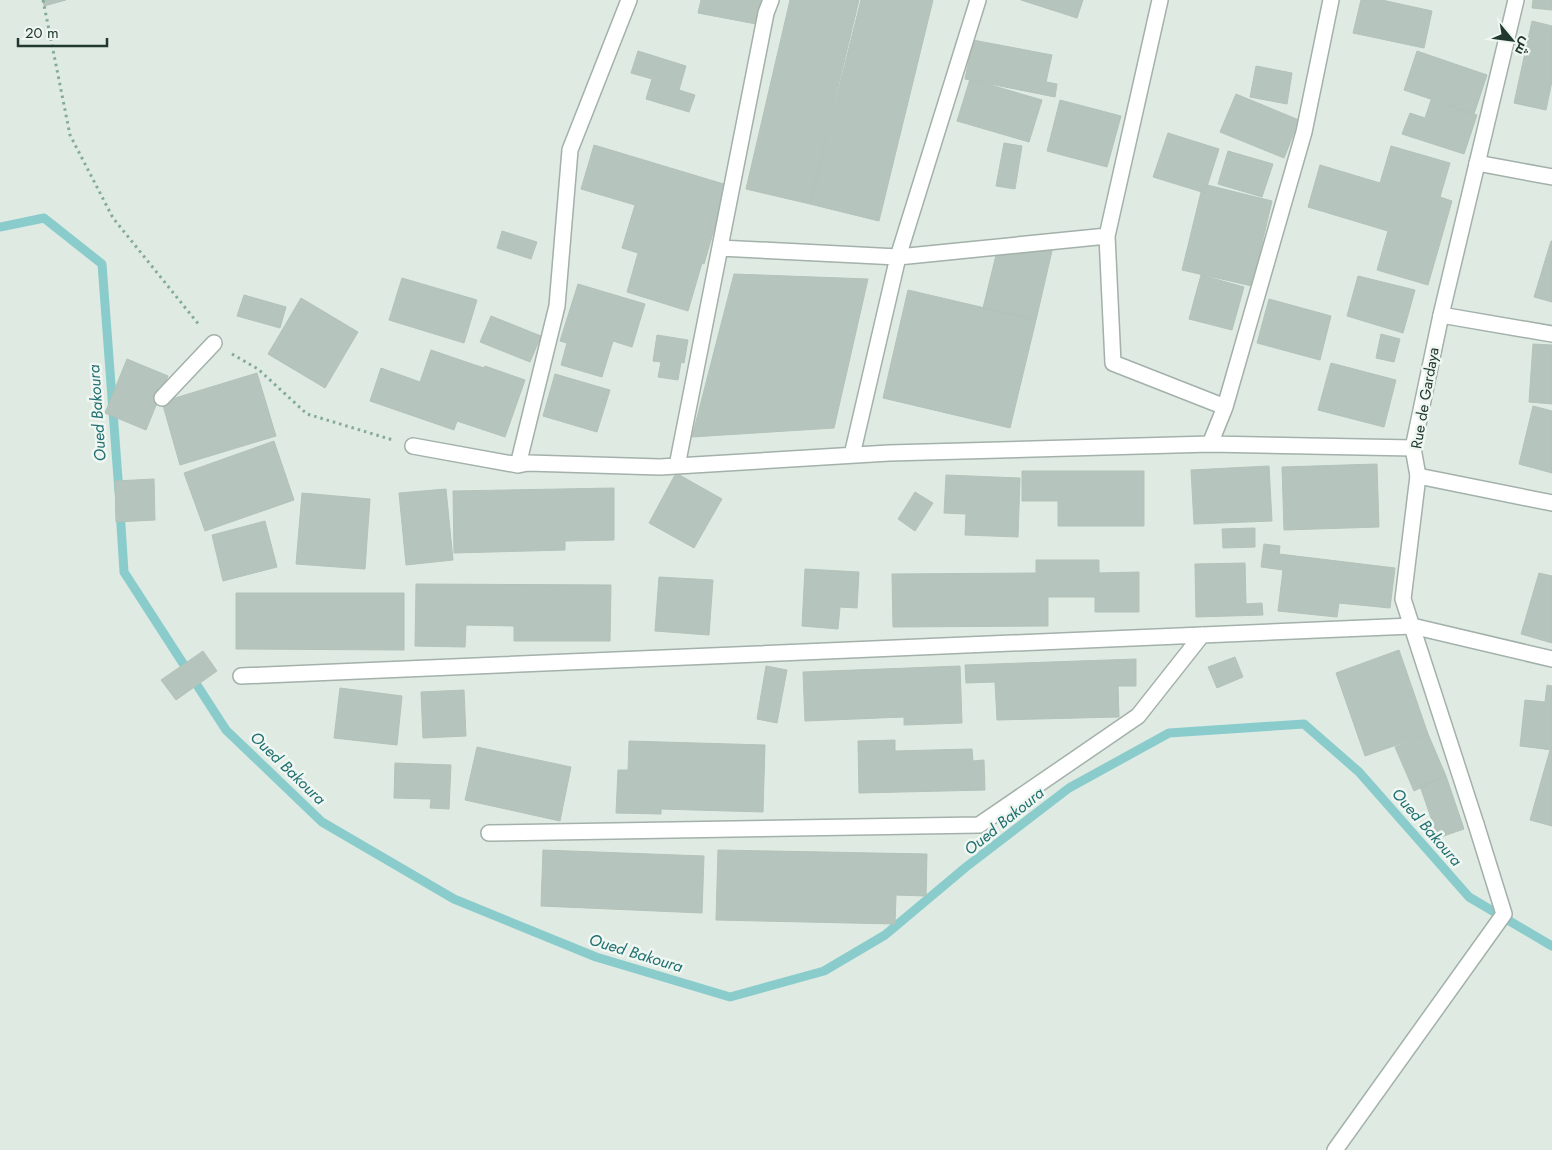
<svg xmlns="http://www.w3.org/2000/svg" width="1552" height="1150" font-family="Jost,Cairo,sans-serif">
  <style>
    .lines { fill: none; stroke-linecap: round; stroke-linejoin: round }
    .stream { stroke: #8acccc; stroke-width: 9 }
    .building { fill: #b5c4bc; stroke: #b2c3b9 }
    .minor-casing { stroke: #a2b1a9; stroke-width: 18 }
    .tertiary-casing { stroke: #a2b1a9; stroke-width: 18 }
    .path { stroke: #82ab98; stroke-width: 3; stroke-dasharray: 2.5 4; stroke-linecap: butt }
    .minor { stroke: #fff; stroke-width: 15 }
    .tertiary { stroke: #fff; stroke-width: 15 }
    .labels { text-anchor: middle; dominant-baseline: central; stroke-width: 5; stroke-linejoin: round; paint-order: stroke }
    .street-label { font-size: 15px; fill: #21392f; stroke: #f0f7f2 }
    .water-label { font-size: 16px; font-style: italic; fill: #207070; stroke: #f0f7f2 }
  </style>
  <rect width="100%" height="100%" fill="#dfeae3"/>
  <g class="lines">
    <path class="stream" d="M0,227l44,-9 58,46 17,228
      M120,510l4,62 102,158 96,92 132,77 142,58 134,40 94,-26 61,-36 81,-68 103,-79 100,-55 135,-9 55,48 110,125 83,49"/>
  </g>
  <path class="building" d="M43,0h23l-22,6z
    M701,0h60l-5,24 -58,-11z
    M790,0h69l-49,204 -64,-15z
    M861,0h72l-54,221 -69,-17z
    M1021,0h62l-6,18z
    M1361,0h21l50,11 -8,37 -71,-15z
    M1533,0h19v10l-20,-2z
    M1532,21l20,5v55l-6,29 -32,-7z
    M973,40l79,15 -6,27 11,2 -2,13 -90,-18z
    M638,51l48,15 -7,24 16,5 -6,17 -43,-13 6,-20 -21,-6z
    M1417,51l70,24 -13,39 -70,-24z
    M1256,66l36,7 -5,31 -37,-7z
    M970,79l72,21 -13,42 -72,-21z
    M1236,94l63,26 -15,38 -64,-26z
    M1060,100l61,16 -14,51 -60,-16z
    M1431,100l46,15 -13,39 -62,-20 8,-21 15,5z
    M1168,133l51,16 -14,44 -52,-16z
    M1004,143l18,3 -7,43 -19,-3z
    M594,145l133,40 -23,79 -2,-1 -14,48 -61,-19 11,-39 -16,-5 13,-43 -54,-16z
    M1391,146l59,17 -10,34 12,4 -24,84 -51,-15 11,-39 -80,-24 12,-42 60,18z
    M1228,151l45,13 -11,33 -44,-13z
    M1203,184l69,17 -20,85 -70,-16z
    M502,231l35,11 -6,17 -34,-11z
    M1000,239l52,12 -16,69 -53,-12z
    M1551,241h1v61l-18,-5z
    M734,274l134,5 -34,149 -142,9z
    M1201,275l43,12 -12,43 -43,-11z
    M1358,276l57,14 -12,43 -56,-17z
    M402,278l75,22 -13,43 -75,-23z
    M578,284l67,20 -13,43 -19,-6 -11,36 -41,-12 6,-22 -7,-2z
    M908,290l128,30 -26,108 -127,-30z
    M244,295l42,12 -6,21 -43,-12z
    M301,298l57,34 -33,56 -57,-34z
    M1269,299l62,17 -11,44 -63,-17z
    M491,316l50,20 -11,26 -50,-20z
    M1381,334l19,5 -6,23 -18,-4z
    M657,335l31,5 -4,23 -3,-1 -3,18 -20,-3 3,-15 -8,-1z
    M1533,344l19,1v59l-23,-2z
    M431,350l53,18 1,-2 40,14 -20,57 -48,-16 -3,9 -84,-29 11,-33 39,14z
    M127,359l41,17 -22,54 -41,-17z
    M1331,363l65,17 -12,47 -66,-17z
    M257,373l19,63 -96,29 -18,-63z
    M555,374l55,16 -13,42 -54,-16z
    M1533,406l19,5v62l-33,-9z
    M274,441l20,59 -89,31 -21,-58z
    M1377,464l2,63 -95,3 -2,-63z
    M1269,466l3,55 -78,3 -3,-54z
    M1022,471h122v55h-86v-25h-36z
    M676,473l46,26 -28,49 -45,-25z
    M946,475l74,3 -2,59 -53,-2 1,-21 -22,-1z
    M154,479l1,41 -39,2 -1,-41z
    M614,488v52l-49,1v9l-111,3 -1,-62z
    M446,489l7,71 -47,5 -7,-72z
    M915,492l18,11 -18,28 -17,-12z
    M302,493l68,6 -5,70 -69,-5z
    M265,521l12,46 -54,14 -11,-46z
    M1255,528v19l-32,1 -1,-19z
    M1264,544l16,2 -1,8 116,14 -5,40 -51,-5 -2,14 -59,-6 5,-41 -22,-3z
    M1036,560h63v13l40,-1v40h-44v-15h-47v29l-155,1 -1,-53 144,-1z
    M1245,563l1,41 16,-1 1,12 -67,2 -1,-53z
    M805,569l54,3 -2,36 -17,-1 -2,22 -36,-3z
    M1539,573l13,3v67l-31,-9z
    M659,577l54,3 -4,55 -54,-4z
    M416,584l195,1 -1,56h-96v-15l-48,-1 -1,22 -50,-1z
    M236,593h168v57l-168,-1z
    M1399,650l29,84 -63,22 -29,-83z
    M203,651l14,20 -41,29 -15,-20z
    M1235,657l8,20 -26,11 -9,-21z
    M1136,659v27h-18l1,31 -122,3 -2,-38 -29,1 -1,-18z
    M766,666l21,4 -10,53 -20,-4z
    M960,666l2,57 -58,2v-8l-99,4 -2,-49z
    M1547,685l5,1v64l-32,-4 5,-46 20,2z
    M340,688l62,8 -5,49 -63,-7z
    M464,690l2,46 -43,2 -2,-46z
    M1428,734l18,42 -32,15 -19,-44z
    M895,740v11l77,-2 1,12 11,-1 1,30 -126,3 -1,-52z
    M629,741l136,4 -2,67 -102,-3v5l-45,-1 2,-43h10z
    M477,747l94,20 -11,54 -95,-21z
    M1550,750l2,1v75l-22,-6z
    M395,763l56,2 -2,44 -19,-1 1,-9 -37,-1z
    M1446,776l18,53 -26,9 -18,-52z
    M543,850l161,6 -2,57 -161,-7z
    M718,850l209,4 -1,42 -30,-1 -1,29 -179,-4z"/>
  <g class="lines">
    <defs>
      <path id="minor" d="M1477,163l75,14
        M1107,236l53,-236
        M720,248l178,9 209,-21 6,127 112,44
        M1441,315l111,19
        M162,398l52,-55
        M1210,444l15,-37 79,-275 27,-132
        M413,446l105,19 10,-2 132,4 229,-14 321,-9 203,4
        M852,455l46,-198 80,-257
        M518,465l39,-159 13,-156 59,-150
        M677,466l89,-453 5,-13
        M1418,476l134,27
        M241,676l1171,-50 140,33
        M489,833l490,-8 159,-109 64,-81
        M1335,1150l169,-236 -28,-90"/>
      <path id="tertiary" d="M1476,824l-73,-225 15,-123 -5,-28 28,-133 75,-315"/>
    </defs>
    <use href="#minor" class="minor-casing"/>
    <use href="#tertiary" class="tertiary-casing"/>
    <path class="path" d="M43,0l27,135 43,83 87,108
      M232,354l26,15 49,45 86,26"/>
    <use href="#minor" class="minor"/>
    <use href="#tertiary" class="tertiary"/>
  </g>
  <g class="labels">
    <g class="street-label">
      <text transform="translate(1425 398) rotate(-80)">Rue de Gardaya</text>
    </g>
    <g class="water-label">
      <text transform="translate(97 413) rotate(-94)">Oued Bakoura</text>
      <text transform="translate(288 768) rotate(44)">Oued Bakoura</text>
      <text transform="translate(1004 821) rotate(-39)">Oued Bakoura</text>
      <text transform="translate(1427 827) rotate(49)">Oued Bakoura</text>
      <text transform="translate(636 953) rotate(17)">Oued Bakoura</text>
    </g>
  </g>
  <g transform="translate(1512 40) rotate(119)" stroke="#f0f7f2" stroke-width="4" paint-order="stroke">
  <path d="M0-4L9 19L0 12L-9 19Z" fill="#21392f"/>
  <text y="-8" font-size="14" font-weight="bold" text-anchor="middle" fill="#21392f">ش</text>
  </g>
  <path d="M18 38v8h89v-8" fill="none" stroke="#21392f" stroke-width="2.5"/>
  <text x="25" y="38" font-size="15" fill="#21392f" stroke="#f0f7f2" stroke-width="4" paint-order="stroke">20 m</text>
</svg>
